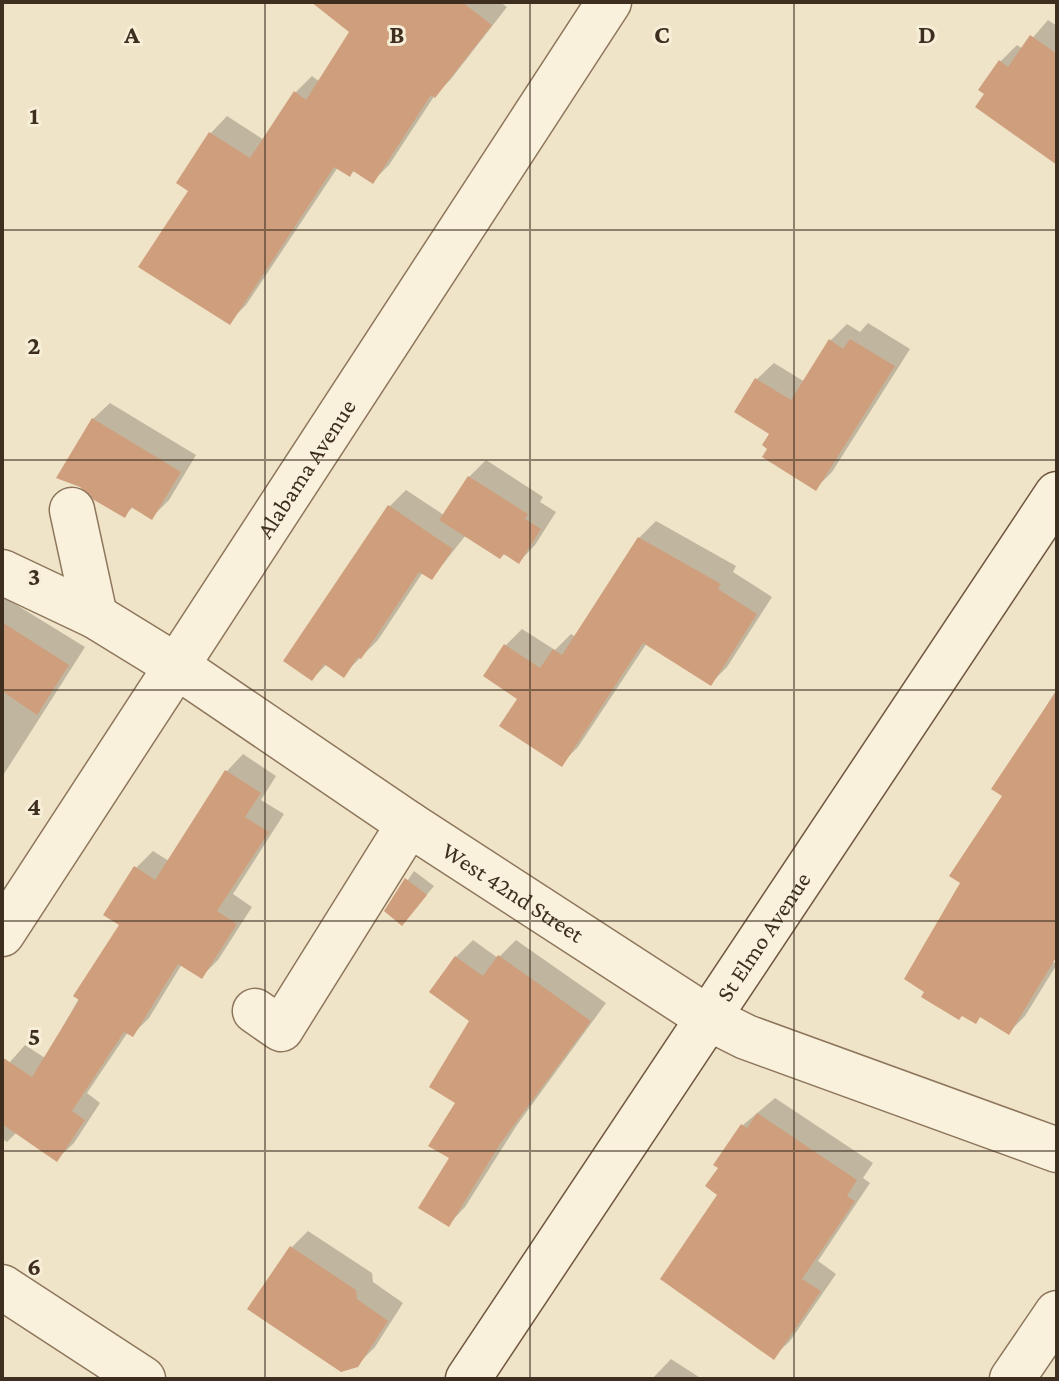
<svg xmlns="http://www.w3.org/2000/svg" width="1059" height="1381" font-family="'Crimson Pro',serif">
  <style>
    .shadow { fill: #0003 }
    .building { fill: #cf9f7d }
    .lines { fill: none; stroke-linecap: round; stroke-linejoin: round }
    .street-casing { stroke: #8d765c; stroke-width: 47 }
    .secondary-casing { stroke: #6f573f; stroke-width: 47 }
    .street { stroke: #faf1dc; stroke-width: 44 }
    .secondary { stroke: #faf1dc; stroke-width: 44 }
    .grid { fill: none; stroke: #3d2e20; stroke-width: 2; stroke-opacity: 0.55 }
    .labels { text-anchor: middle; dominant-baseline: central; stroke-width: 6; stroke-linejoin: round; paint-order: stroke }
    .street-label { font-size: 24px; fill: #3d2e20; stroke: #f7eed8 }
    .grid-label { font-size: 26px; text-anchor: middle; font-weight: bold; fill: #3d2e20; stroke: #f7eed8; stroke-width: 6; stroke-linejoin: round; paint-order: stroke }
  </style>
  <rect width="100%" height="100%" fill="#f0e4c8"/>
  <path class="shadow" d="M335,2h165l7,5 -56,72 -16,16 -46,70 -16,16 -18,-11 -5,5 -12,-8 -92,138 -17,17 -38,-132 -13,-8 33,-49 16,-17 37,24 31,-47 17,-17 8,6 32,-50z
    M1048,20l9,6v136l-57,-100 17,-17 6,4z
    M868,323l42,26 -78,123 -16,16 -45,-55 -14,-54 17,-16 31,19 26,-42 16,-16 13,8z
    M110,403l86,52 -27,45 -17,17 -18,-11 -9,9 -32,-96z
    M486,460l57,37 -3,5 16,10 -21,33 -16,17 -53,-27 -34,43 -9,-6 -45,68 -35,35 -16,-11 -15,15 77,-172 17,-17 38,25 25,-38z
    M656,521l80,45 -3,6 39,25 -45,70 -17,17 -63,-41 -69,104 -17,17 -41,-66 -14,-53 16,-16 33,21 16,-16 5,3 63,-99z
    M2,596l83,51 -83,130z
    M1057,689v251l-11,18 11,6 -32,52 -16,16 -28,-16 -6,6 -69,-44 56,-96 43,-87 -11,-6z
    M243,754l33,22 -15,24 23,14 -51,80 19,13 -34,53 -17,17 -19,-13 -33,54 -17,17 -4,-3 -41,61 13,10 -26,40 -17,16 -40,-27 -10,10 -5,-3v-68l23,-26 20,13 76,-133 15,-57 17,-17 16,10 58,-90z
    M414,871l20,15 -24,29 -23,-4z
    M473,940l25,18 18,-18 90,63 -89,122 -52,82 -16,17 9,-122 14,-81 -16,-64z
    M775,1098l98,65 -10,15 7,5 -52,78 18,13 -46,67 -17,16 -53,-163 1,-27 -5,-2 27,-40z
    M308,1231l64,42 1,9 30,21 -28,44 -18,18 -65,-118z
    M671,1359l31,20h-50z"/>
  <path class="building" d="M311,2h151l30,23 -57,73 -4,-3 -58,89 -20,-13 -3,6 -16,-10 -104,158 -92,-58 50,-76 -12,-8 33,-51 41,26 44,-67 12,9 43,-68z
    M1030,35l27,19v111l-82,-58 9,-13 -6,-4 21,-30 9,7z
    M829,339l14,10 7,-10 45,27 -79,125 -54,-34 5,-8 -5,-4 7,-11 -35,-22 21,-34 36,22z
    M92,418l89,54 -29,48 -21,-13 -6,11 -31,-18 -14,-13 -24,-9z
    M468,476l60,38 -3,5 16,10 -22,35 -15,-10 -4,5 -61,-39z
    M388,505l65,44 -21,31 -13,-8 -58,87 -3,-2 -14,21 -20,-14 -12,17 -29,-20z
    M638,537l83,47 -3,5 39,25 -46,72 -68,-43 -81,124 -63,-41 18,-27 -34,-23 21,-32 36,24 13,-19 9,6z
    M2,622l67,43 -32,50 -35,-24z
    M1057,690v266l-48,79 -29,-18 -4,7 -14,-8 -3,4 -38,-23 3,-5 -20,-13 56,-96 -11,-7 53,-80 -11,-7z
    M225,770l36,23 -16,24 24,15 -52,79 20,13 -35,55 -24,-15 -45,73 -9,-5 -52,79 13,9 -28,42 -55,-38v-67l30,20 47,-77 -6,-4 46,-71 -16,-10 31,-49 21,14z
    M405,878l22,17 -25,31 -18,-15z
    M498,955l93,66 -91,123 -51,83 -31,-19 31,-50 -21,-12 27,-43 -26,-16 40,-66 -40,-29 26,-36 28,20z
    M757,1113l100,67 -10,16 8,5 -53,78 19,12 -47,69 -114,-81 57,-84 -12,-9 13,-18 -5,-3 28,-41 6,4z
    M290,1246l66,44 1,9 31,22 -30,46 -17,5 -94,-63z"/>
  <g class="lines">
    <defs>
      <g id="street">
        <path d="M72,510l23,106"/>
        <path id="s1" d="M2,572l93,44 83,51 231,157 299,194 38,19 311,113"/>
        <path id="s2" d="M2,934l607,-932"/>
        <path d="M255,1011l26,18 128,-205"/>
        <path d="M2,1287l141,92"/>
        <path d="M1012,1379l45,-66"/>
      </g>
      <g id="secondary">
        <path id="s3" d="M468,1379l589,-885"/>
      </g>
    </defs>
    <use href="#street" class="street-casing"/>
    <use href="#secondary" class="secondary-casing"/>
    <use href="#street" class="street"/>
    <use href="#secondary" class="secondary"/>
  </g>
  <path class="grid" d="M265,2v1377M530,2v1377M794,2v1377M2,230h1055M2,460h1055M2,690h1055M2,921h1055M2,1151h1055"/>
  <g class="labels">
    <g class="street-label">
      <text stroke="none"><textPath href="#s2" startOffset="556">Alabama Avenue</textPath></text>
      <text stroke="none"><textPath href="#s1" startOffset="604">West 42nd Street</textPath></text>
      <text stroke="none"><textPath href="#s3" startOffset="532">St Elmo Avenue</textPath></text>
    </g>
  </g>
  <g class="grid-label">
    <text x="132" y="43">A</text>
    <text x="397" y="43">B</text>
    <text x="662" y="43">C</text>
    <text x="927" y="43">D</text>
    <text x="34" y="124">1</text>
    <text x="34" y="354">2</text>
    <text x="34" y="585">3</text>
    <text x="34" y="815">4</text>
    <text x="34" y="1045">5</text>
    <text x="34" y="1275">6</text>
  </g>
  <rect width="1059" height="1381" fill="none" stroke="#3d2e20" stroke-width="8"/>
</svg>
